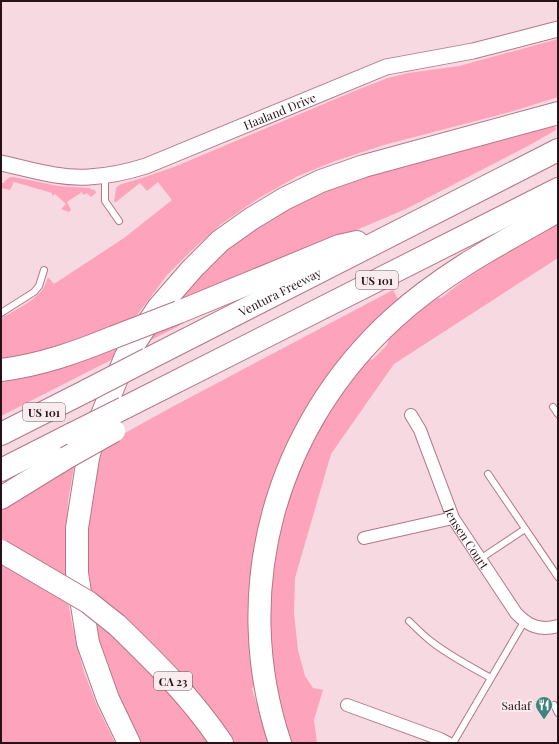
<svg xmlns="http://www.w3.org/2000/svg" width="559" height="744" font-family="'Playfair Display',serif">
  <style>
    .green { fill: #fea3bc }
    .lines { fill: none; stroke-linecap: round; stroke-linejoin: round }
    .service-casing { stroke: #b67587; stroke-width: 8 }
    .minor-casing { stroke: #b67587; stroke-width: 14 }
    .tertiary-casing { stroke: #b67587; stroke-width: 17 }
    .motorway-casing { stroke: #b67587; stroke-width: 24 }
    .service { stroke: #fff; stroke-width: 6 }
    .minor { stroke: #fff; stroke-width: 12 }
    .tertiary { stroke: #fff; stroke-width: 15 }
    .motorway { stroke: #fff; stroke-width: 22 }
    .motorway-bridge-casing { stroke: #b67587; stroke-width: 24; stroke-linecap: butt }
    .motorway-bridge { stroke: #fff; stroke-width: 22 }
    .labels { text-anchor: middle; dominant-baseline: central; stroke-width: 4; stroke-linejoin: round; paint-order: stroke }
    .shield { fill: #faebef; stroke: #685258; stroke-width: 1 }
    .shield-label { font-size: 11px; font-weight: bold; fill: #291118 }
    .street-label { font-size: 12px; fill: #291118; stroke: #faebef }
    .poi-label { font-size: 12px; fill: #291118; stroke: #faebef; text-anchor: end }
  </style>
  <rect width="100%" height="100%" fill="#f7dae1"/>
  <path class="green" d="M558,39v58l-48,15 -126,33 -49,16 -37,15 -39,22 -39,27 -29,26 -24,24 -36,48 -16,7 -114,33v-45c13,-7 36,-18 43,-31 2,-3 2,-6 4,-9h1l5,6 70,-46 48,-38 -14,-18 -11,9 -7,-8 -24,19h-2l2,-14 3,-3 26,-8 29,-10 183,-77 31,-12 20,-5 51,-7z
    M555,124l1,6 -28,16 -122,63 -116,49 -106,57 -5,11 -34,17 26,-39 60,-59 54,-38 71,-30z
    M10,177h4l44,9 31,2 4,2h2l1,3 -5,4 -4,-4 -4,2 -1,-3 -15,10 4,8 -2,2 -8,-3 5,-5 -11,-10 -3,2v-3l-38,-11 -4,8 -9,-2 1,-5h2l1,-2z
    M558,221v37l-164,106 -63,90 -36,124 -1,35 4,37 7,26 8,12 10,2 -9,30 3,23h-27l-12,-48 -7,-49v-63l5,-28 7,-37 23,-68 14,-25 43,-63 10,-3 14,-14 4,-13 42,-35 8,1 26,-20z
    M393,290l7,13 -16,10 -21,21 -22,26 -56,93 -30,229 -3,7 17,54h-132l-5,-8 -42,-118 -5,-86 13,-83 72,-40z
    M123,340l-10,19 -112,57v-42z
    M75,461l-7,40 -2,67 2,33 4,23 11,45 14,37 18,37h-114v-236z"/>
  <g class="lines">
    <defs>
      <path id="service" d="M105,176v25l14,20
        M1,313l33,-21 5,-6 5,-16
        M553,407l5,7
        M488,474l70,103
        M480,559l45,-30
        M409,621c7,7 15,15 23,21 18,14 39,25 59,36
        M554,705l4,8
        M453,743l71,-121"/>
      <g id="minor">
        <path id="s1" d="M411,415l9,15 33,88 63,95c12,13 24,18 42,13"/>
        <path d="M364,538l89,-20"/>
        <path d="M347,705l93,34 8,4"/>
      </g>
      <g id="tertiary">
        <path id="s2" d="M1,163c28,6 58,16 88,14 19,-1 38,-5 57,-11l240,-99 87,-16 85,-22"/>
      </g>
      <g id="motorway">
        <path d="M179,312l160,-66 18,-4"/>
        <path id="s3" d="M148,359l410,-209"/>
        <path d="M1,370c40,-5 76,-18 113,-33"/>
        <path d="M124,408l434,-219"/>
        <path d="M1,434l87,-44"/>
        <path d="M1,470l71,-36"/>
        <path d="M1,498l65,-40"/>
        <path d="M117,625c39,38 74,72 105,118"/>
        <path d="M129,743l-21,-44 -20,-56 -11,-70v-45l11,-70 7,-26 31,-76 32,-48 34,-39 28,-28 31,-22 33,-20 37,-18 43,-15 194,-53"/>
        <path d="M280,743c-51,-153 -5,-317 114,-425 48,-44 107,-75 164,-107"/>
      </g>
    </defs>
    <use href="#service" class="service-casing"/>
    <use href="#minor" class="minor-casing"/>
    <use href="#tertiary" class="tertiary-casing"/>
    <use href="#motorway" class="motorway-casing"/>
    <use href="#service" class="service"/>
    <use href="#minor" class="minor"/>
    <use href="#tertiary" class="tertiary"/>
    <use href="#motorway" class="motorway"/>
    <defs>
      <path id="motorway-bridge" d="M114,337l65,-25
        M88,390l60,-31
        M72,434l52,-26
        M66,458l48,-27
        M1,551l87,51 29,23"/>
    </defs>
    <use href="#motorway-bridge" class="motorway-bridge-casing"/>
    <use href="#motorway-bridge" class="motorway-bridge"/>
  </g>
  <defs>
    <symbol id="restaurant-pin" viewBox="-11 -11 22 30"><path d="M0 17L-7.5 6A9.5 9.5 0 1 1 7.5 6Z" fill="#3f8479" stroke="#faebef"/><path d="M-5-6h1v4h1v-4h1v4h1v-4h1v5L-1.5 .5V6h-2V.5L-5-1ZM5-6V6H3V1.5H1.5Q1.5-4 5-6Z" fill="#fff"/></symbol>
  </defs>
  <g fill-rule="evenodd">
    <use href="#restaurant-pin" x="534" y="695" width="20" height="27"/>
  </g>
  <g class="labels">
    <g class="shield">
      <rect x="356" y="271" width="42" height="18" rx="3"/>
      <rect x="23" y="403" width="42" height="18" rx="3"/>
      <rect x="154" y="672" width="38" height="18" rx="3"/>
    </g>
    <g class="shield-label">
      <text x="377" y="280">US 101</text>
      <text x="44" y="412">US 101</text>
      <text x="173" y="681">CA 23</text>
    </g>
    <g class="street-label">
      <text stroke="none"><textPath href="#s2" startOffset="292">Haaland Drive</textPath></text>
      <text stroke="none"><textPath href="#s3" startOffset="148">Ventura Freeway</textPath></text>
      <text stroke="none"><textPath href="#s1" startOffset="136">Jensen Court</textPath></text>
    </g>
    <g class="poi-label">
      <text x="531" y="705">Sadaf</text>
    </g>
  </g>
  <rect width="559" height="744" fill="none" stroke="#291118" stroke-width="4"/>
</svg>
